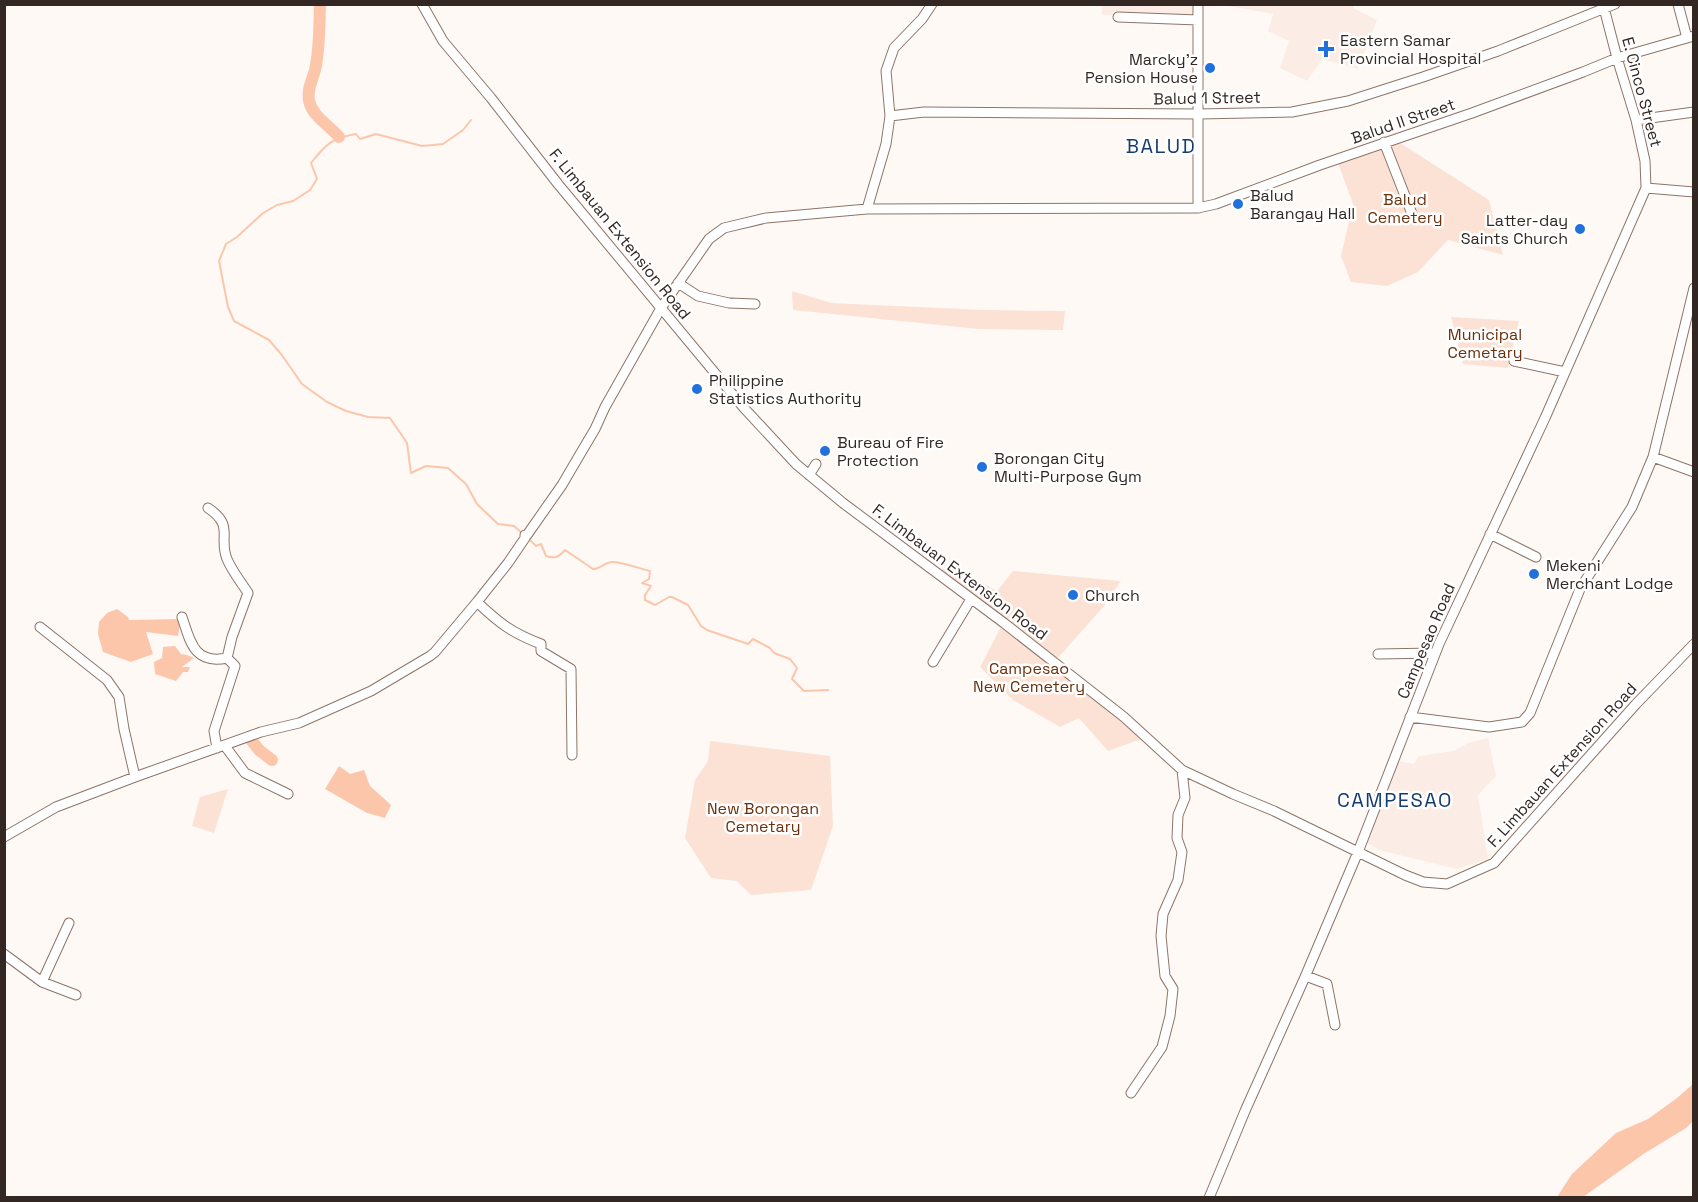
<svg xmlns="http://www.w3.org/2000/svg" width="1698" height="1202" font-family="'Space Grotesk',sans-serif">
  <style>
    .built { fill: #fbece5 }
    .green { fill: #fbe2d5 }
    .water { fill: #fcc6ab }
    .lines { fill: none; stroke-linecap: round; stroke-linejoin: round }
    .stream { stroke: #fcc6ab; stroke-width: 2 }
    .river { stroke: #fcc6ab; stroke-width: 12 }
    .minor-casing { stroke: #8d7468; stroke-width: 11 }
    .minor { stroke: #fff; stroke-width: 9 }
    .poi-dot { fill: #2071dc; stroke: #fff; stroke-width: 2 }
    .labels { text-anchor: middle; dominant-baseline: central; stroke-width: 5; stroke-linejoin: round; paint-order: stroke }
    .poi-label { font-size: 16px; fill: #322722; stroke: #fff; text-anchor: start }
    .street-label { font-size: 16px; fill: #322722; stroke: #fff }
    .park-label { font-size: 16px; fill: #6b300c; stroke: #fff }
    .quarter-label { font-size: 20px; letter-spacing: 1.5px; fill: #153b6f; stroke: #fff }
  </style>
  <rect width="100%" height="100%" fill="#fff9f6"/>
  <path class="built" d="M1102,5h93l-2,10h-91z
    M1222,5h131v3l24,12 -19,49 -36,-10 -15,22 -27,-13 9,-27 -21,-10 5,-17z
    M1488,738l8,38 -18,19 10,64 -31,10 -78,-19 -12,-7 30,-82 17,3 5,-8 35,-5 14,-8z"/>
  <path class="green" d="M1394,139l95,61 14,55 -55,-15 -30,32 -31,14 -36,-4 -10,-26 12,-52 -16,-44z
    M792,291l39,12 153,7 81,1 -2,19 -84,-1 -186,-19z
    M1451,317l68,4 -11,47 -45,-4z
    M955,567l42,24 16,-20 108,10 -16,22v2l-49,55 -117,-90z
    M1003,623l144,114 -39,14 -29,-33 -19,9 -47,-27 -33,-33z
    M710,741l120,15 3,70 -22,64 -60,5 -14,-14 -26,-3 -26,-40 10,-58 13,-19z
    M228,789l-14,44 -22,-7 8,-29z"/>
  <path class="water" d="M117,609l11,8 1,3 52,-1 -3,17 -32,-4 7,22 -22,8 -28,-10 -5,-18 1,-12 8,-9z
    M175,646l6,8 6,1 7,3 -12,9h8l-2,5h-5l-7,9 -21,-7 -1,-12 8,-4 1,-11z
    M339,766l11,8 14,-4 6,16 21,19 -6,13 -18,-5 -42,-24z
    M1693,1084v37l-7,7 -41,25 -62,44h-26l15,-23 44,-41 32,-14 29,-21z"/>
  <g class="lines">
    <path class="stream" d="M471,120l-8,10 -20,14 -21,2 -46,-12 -16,5 -4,-5c-24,4 -30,10 -45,29l6,16 -7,11 -17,11 -16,4 -14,8 -26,24 -11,7 -7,17 9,46 6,14 35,19 12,14 21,30 25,18 19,9 22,6 22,1 17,25 4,30 15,-7 22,2 18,16 11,20 21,20 16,2 9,8
      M528,538l8,8 5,-2 5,12c9,3 13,1 19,-6l28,19c7,0 11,-6 18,-7 8,-1 30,7 39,9l-1,8 -7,4 9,3 -6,9v5l10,5 14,-8h3l16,8 13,21 6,4 41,14 5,-5 17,9 4,5 16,6 7,9 -5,11 12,12 24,-1"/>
    <path class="river" d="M320,4c-1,22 0,45 -5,66 -3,11 -8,19 -6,31 4,16 20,24 30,36
      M252,741l7,9 13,10"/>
    <defs>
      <path id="minor" d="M422,4l21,37 48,57 67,86 186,224 52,56 47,39 161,120 120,94 58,53 51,24 41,17 131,64 18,7 24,2 47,-21 142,-159 58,-60
        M1198,4v204
        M1678,4l9,34
        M1118,17l80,3
        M890,116l-4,-45 8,-23 28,-29 10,-15
        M1636,120l58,-8
        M1384,142l30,77
        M1646,188l48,4
        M867,209l19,-65 4,-28 34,-4 275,2 93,-2 56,-11 75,-24 75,-26 117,-47
        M678,283l20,13 31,7 26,1
        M1514,361l51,11
        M1653,457l41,15
        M809,475l7,-11
        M208,508c27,18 10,29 19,51 5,12 14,23 21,34l-16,44 -5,21
        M1490,534l46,23
        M477,602c22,21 35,31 64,42v7l30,18 1,86
        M182,617c8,24 12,48 45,41l8,8 -21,65 3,17
        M40,627l67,53 12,17 5,32 11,48
        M1378,654l57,-1
        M933,662l38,-63
        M1410,717l79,10 33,-5 8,-9 50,-124 52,-82 21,-50 41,-169
        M225,746l20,27 43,21
        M4,837l52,-30 79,-30 126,-45 38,-9 72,-32 59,-35 5,-4 42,-50 31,-39 17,-25v-3h2l35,-50 17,-29 16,-27 10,-22 56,-99 48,-69 15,-11 42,-10 101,-9 331,-1 18,-4 104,-39 152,-52 111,-41 34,-14 77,-22
        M4,954l38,28 34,13
        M1306,976l21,8 8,41
        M42,982l27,-59
        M1131,1093l31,-46 8,-31 3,-27 -8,-13 -4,-40 2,-22 15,-34 4,-28 -5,-14 1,-23 7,-17 -3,-28
        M1209,1198l36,-87 60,-134 53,-125 81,-208 106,-226 101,-230 -1,-27 -9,-41 -19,-62 -14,-54"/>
    </defs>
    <use href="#minor" class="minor-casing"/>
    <use href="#minor" class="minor"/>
  </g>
  <g class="poi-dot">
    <path d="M1323 40h6v6h6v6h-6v6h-6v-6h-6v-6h6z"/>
    <circle cx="1210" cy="68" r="6"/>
    <circle cx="1238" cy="204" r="6"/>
    <circle cx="1580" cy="229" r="6"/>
    <circle cx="697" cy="389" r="6"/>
    <circle cx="825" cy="451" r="6"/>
    <circle cx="982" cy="467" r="6"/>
    <circle cx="1534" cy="574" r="6"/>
    <circle cx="1073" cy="595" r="6"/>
  </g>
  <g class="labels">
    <g class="poi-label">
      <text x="1340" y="40">Eastern Samar<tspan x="1340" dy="18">Provincial Hospital</tspan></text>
      <text x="1198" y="59" text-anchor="end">Marcky'z<tspan x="1198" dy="18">Pension House</tspan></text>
      <text x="1250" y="195">Balud<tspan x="1250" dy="18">Barangay Hall</tspan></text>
      <text x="1568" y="220" text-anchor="end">Latter-day<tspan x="1568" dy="18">Saints Church</tspan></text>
      <text x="709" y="380">Philippine<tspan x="709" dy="18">Statistics Authority</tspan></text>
      <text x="837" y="442">Bureau of Fire<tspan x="837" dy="18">Protection</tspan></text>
      <text x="994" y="458">Borongan City<tspan x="994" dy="18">Multi-Purpose Gym</tspan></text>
      <text x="1546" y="565">Mekeni<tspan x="1546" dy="18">Merchant Lodge</tspan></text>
      <text x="1085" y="595">Church</text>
    </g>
    <g class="street-label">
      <text transform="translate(1642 92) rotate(75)">E. Cinco Street</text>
      <text transform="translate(1207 98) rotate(-1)">Balud 1 Street</text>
      <text transform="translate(1403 121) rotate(-19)">Balud II Street</text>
      <text transform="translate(620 234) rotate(51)">F. Limbauan Extension Road</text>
      <text transform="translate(960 572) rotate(37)">F. Limbauan Extension Road</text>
      <text transform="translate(1426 641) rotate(-67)">Campesao Road</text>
      <text transform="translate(1562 765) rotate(-48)">F. Limbauan Extension Road</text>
    </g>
    <g class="park-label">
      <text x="1405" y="199">Balud<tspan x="1405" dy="18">Cemetery</tspan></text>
      <text x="1485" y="334">Municipal<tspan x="1485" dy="18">Cemetary</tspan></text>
      <text x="1029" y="668">Campesao<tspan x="1029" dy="18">New Cemetery</tspan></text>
      <text x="763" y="808">New Borongan<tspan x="763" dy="18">Cemetary</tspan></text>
    </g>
    <g class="quarter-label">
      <text x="1161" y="146">BALUD</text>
      <text x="1395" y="800">CAMPESAO</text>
    </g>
  </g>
  <rect width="1698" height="1202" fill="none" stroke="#322722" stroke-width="12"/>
</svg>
